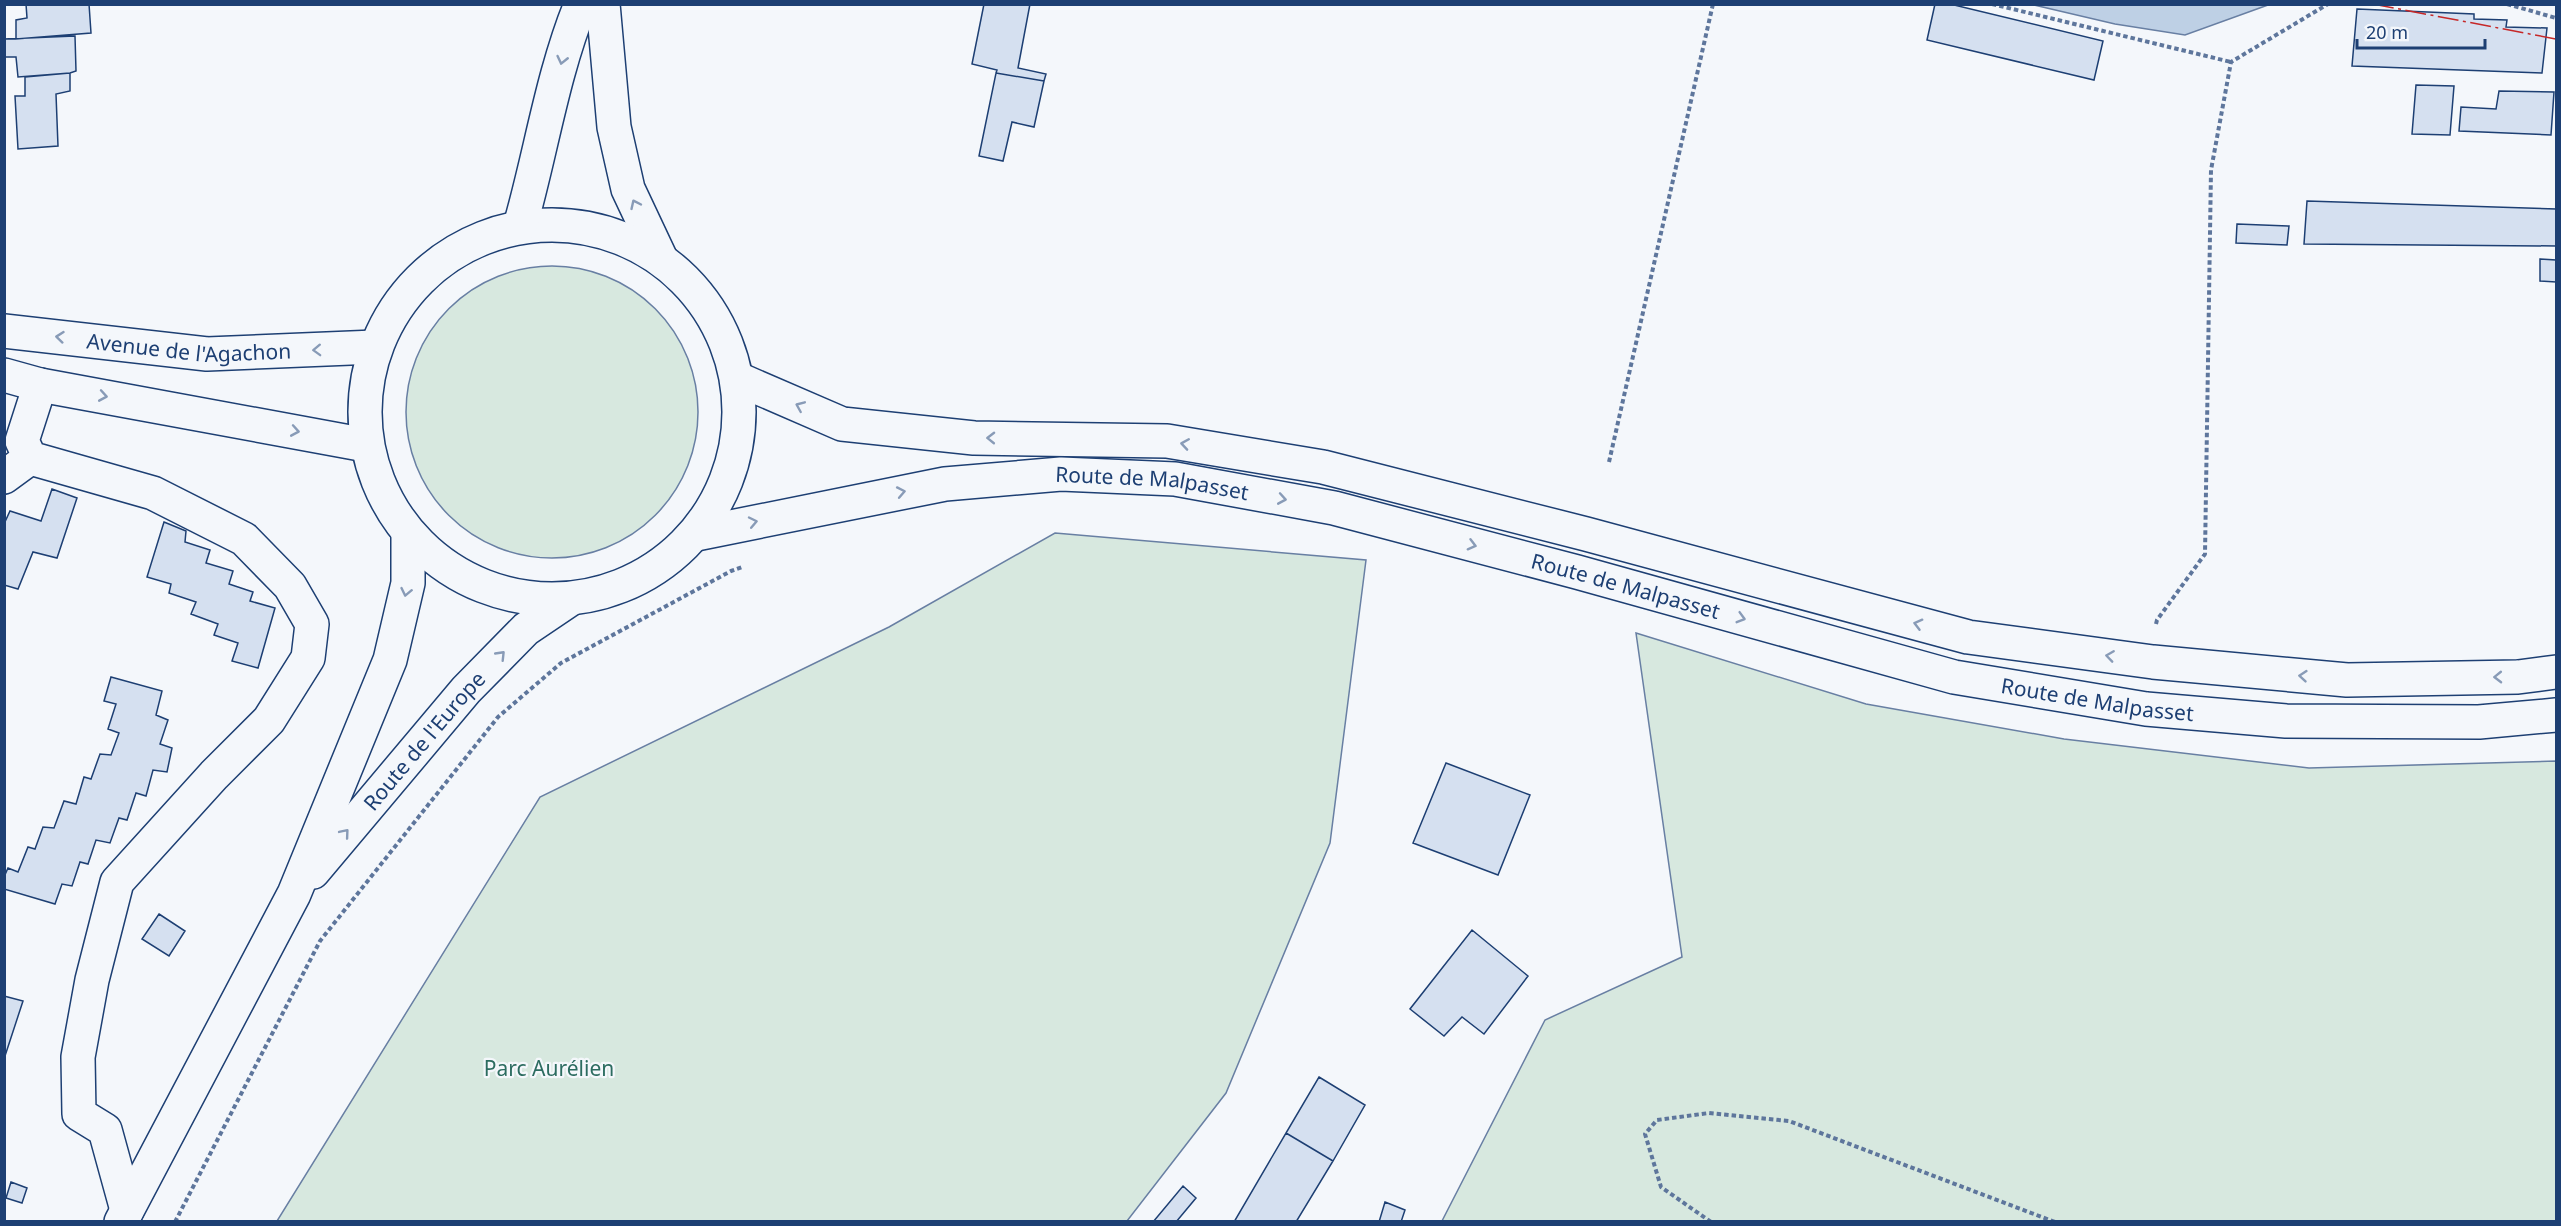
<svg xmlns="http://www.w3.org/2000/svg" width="2561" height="1226" font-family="'Noto Sans',sans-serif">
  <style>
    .green { fill: #d7e8df; stroke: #687fa3; stroke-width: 1.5 }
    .water { fill: #bed0e5; stroke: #687fa3; stroke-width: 1.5 }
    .building { fill: #d5e0f0; stroke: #1d3f73; stroke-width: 1.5 }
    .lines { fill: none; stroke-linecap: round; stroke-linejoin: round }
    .minor-casing { stroke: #1d3f73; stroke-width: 36 }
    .major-casing { stroke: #1d3f73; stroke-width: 36 }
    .path { stroke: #5e769c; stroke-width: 4; stroke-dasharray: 4.5 3; stroke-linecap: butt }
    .minor { stroke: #f4f7fb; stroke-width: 33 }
    .major { stroke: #f4f7fb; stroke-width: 33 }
    .power { stroke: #c62828; stroke-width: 1.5; stroke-dasharray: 21 4.5 3 4.5; stroke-linecap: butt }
    .oneway { stroke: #889bb7 }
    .labels { text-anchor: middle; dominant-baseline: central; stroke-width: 4.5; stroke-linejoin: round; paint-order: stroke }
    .street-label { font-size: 21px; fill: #1d3f73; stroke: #f4f7fb }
    .park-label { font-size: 21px; fill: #2c6c60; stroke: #f4f7fb }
  </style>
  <rect width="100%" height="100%" fill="#f4f7fb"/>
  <path class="green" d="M406 412a146 146 0 1 1 292 0a146 146 0 1 1-292 0Z
    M1055,533l311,27 -36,283 -104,250 -99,128h-850l263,-424 349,-170z
    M1636,633l230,71 198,35 245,29 247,-7v460h-1114l103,-201 137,-63z"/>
  <path class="water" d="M2034,5h234l-83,30 -70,-11z"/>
  <path class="building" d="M26,4h63l2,29 -75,6v-19l11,-2z
    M984,4h46l-12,64 28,6 -2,7 -48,-8 1,-3 -25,-6z
    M1935,4h15l153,37 -9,39 -167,-40z
    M2357,9l117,5v5l33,1 -1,7 41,1 -5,45 -190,-7z
    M75,36l1,35 -6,2 -52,4 -2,-20h-12v-18z
    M70,73v18l-14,3 2,52 -40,3 -3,-53h10v-19z
    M996,73l48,8 -10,46 -22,-5 -9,39 -24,-5z
    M2416,85l38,1 -4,49 -38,-1z
    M2499,91l55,1 -3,43 -92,-4 2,-24 35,2z
    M2307,201l249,8v37l-252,-2z
    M2237,224l52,2 -2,19 -51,-2z
    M2540,259l16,1v22l-16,-1z
    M52,489l25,9 -20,60 -24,-6 -15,37 -14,-4v-61l6,-13 31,10z
    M164,522l22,9 -1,11 25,8 -4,13 27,8 -4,13 24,8 -3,9 25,7 -17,60 -26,-7 6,-18 -24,-8 4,-11 -27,-10 5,-12 -27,-9 2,-9 -24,-7z
    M111,677l51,14 -6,24 12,5 -8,24 12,4 -5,24 -14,-2 -7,26 -10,-3 -9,27 -8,-2 -9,25 -14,-3 -8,24 -8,-2 -8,24 -10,-2 -7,20 -51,-15v-12l4,-9 10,4 10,-25 7,2 8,-22 11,1 10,-27 12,3 8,-27 7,2 9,-25 11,1 8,-22 -11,-4 8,-25 -12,-3z
    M1446,763l84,32 -32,80 -85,-32z
    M159,914l26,17 -16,25 -27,-17z
    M1472,930l56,46 -44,58 -22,-17 -18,19 -34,-27z
    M4,996l19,5 -19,58z
    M1319,1077l46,28 -32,56 -47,-28z
    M1286,1133l47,28 -37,61h-62z
    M11,1182l16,6 -5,15 -16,-5z
    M1183,1186l13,12 -20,24h-23z
    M1385,1202l20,8 -4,12h-22z"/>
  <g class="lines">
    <defs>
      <path id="minor" d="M40,385l-18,56 8,17 123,35 91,46 46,47 22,38 -4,34 -39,62 -55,55 -97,107 -25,98 -14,77 1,57 26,16 22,80
        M4,477l26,-19"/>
      <g id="major">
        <path d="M603,4l11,123 14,62 32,68"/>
        <circle cx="552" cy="412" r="187"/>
        <path d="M520,226c21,-73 32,-151 61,-222"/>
        <path id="s1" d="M4,331l203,23 168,-7"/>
        <path d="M4,375l36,10 326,60"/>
        <path d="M738,379l104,45 132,14 193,3 156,26 263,67 382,103 185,25 194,18 171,-3 38,-5"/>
        <path id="s2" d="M696,534l249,-50 116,-10 114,5 159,29 243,64 377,105 192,32 140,12 193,1 77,-7"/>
        <path id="s3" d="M313,872l153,-182 60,-61 43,-29"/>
        <path d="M121,1222l173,-328 96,-234 18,-77v-50"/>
      </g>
    </defs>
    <use href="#minor" class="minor-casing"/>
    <use href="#major" class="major-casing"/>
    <path class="path" d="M1992,4l239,58
      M2507,4l49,14
      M1609,462l104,-458
      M2156,624l1,-4 48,-66 6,-384 20,-108 97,-58
      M175,1222l145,-281 178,-224 63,-54 170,-92 11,-4
      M1711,1222l-50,-35 -16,-53 12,-14 52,-7 80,8 266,101"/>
    <use href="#minor" class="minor"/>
    <use href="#major" class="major"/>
    <path class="power" d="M2373,4l183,35"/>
  </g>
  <defs><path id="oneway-chevron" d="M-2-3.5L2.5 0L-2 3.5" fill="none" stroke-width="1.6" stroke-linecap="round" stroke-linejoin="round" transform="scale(1.5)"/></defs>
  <g class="oneway">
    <use href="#oneway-chevron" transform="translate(562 60) rotate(103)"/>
    <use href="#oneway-chevron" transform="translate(635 204) rotate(-115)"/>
    <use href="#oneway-chevron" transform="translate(60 337) rotate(-174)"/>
    <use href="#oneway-chevron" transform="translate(317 350) rotate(178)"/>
    <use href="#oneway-chevron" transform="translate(103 396) rotate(10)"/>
    <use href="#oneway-chevron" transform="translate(800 406) rotate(-157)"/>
    <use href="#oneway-chevron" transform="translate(295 431) rotate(10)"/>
    <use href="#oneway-chevron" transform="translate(991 438) rotate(-179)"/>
    <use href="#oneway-chevron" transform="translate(1185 444) rotate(-171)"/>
    <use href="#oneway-chevron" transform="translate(901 492) rotate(-11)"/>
    <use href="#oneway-chevron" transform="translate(1282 499) rotate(10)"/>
    <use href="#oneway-chevron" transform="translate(753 522) rotate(-12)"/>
    <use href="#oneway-chevron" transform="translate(1472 545) rotate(15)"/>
    <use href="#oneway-chevron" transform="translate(406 592) rotate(102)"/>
    <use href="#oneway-chevron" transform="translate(1741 618) rotate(16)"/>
    <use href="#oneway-chevron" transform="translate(1918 624) rotate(-165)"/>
    <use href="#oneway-chevron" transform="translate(501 655) rotate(-46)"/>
    <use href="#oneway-chevron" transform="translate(2110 656) rotate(-172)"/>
    <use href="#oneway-chevron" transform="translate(2303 676) rotate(-175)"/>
    <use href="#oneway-chevron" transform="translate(2498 677) rotate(179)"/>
    <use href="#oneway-chevron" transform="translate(345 833) rotate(-50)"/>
  </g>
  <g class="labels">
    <g class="street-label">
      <text stroke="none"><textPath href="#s1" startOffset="186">Avenue de l'Agachon</textPath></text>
      <text stroke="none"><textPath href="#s2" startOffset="462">Route de Malpasset</textPath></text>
      <text stroke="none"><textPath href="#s2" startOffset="948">Route de Malpasset</textPath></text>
      <text stroke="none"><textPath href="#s2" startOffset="1434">Route de Malpasset</textPath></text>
      <text stroke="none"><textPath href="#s3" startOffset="172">Route de l'Europe</textPath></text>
    </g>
    <g class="park-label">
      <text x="549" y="1068">Parc Aurélien</text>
    </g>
  </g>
  <rect width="2561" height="1226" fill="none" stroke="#1d3f73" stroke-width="12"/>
  <path d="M2357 39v9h128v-9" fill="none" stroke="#1d3f73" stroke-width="3"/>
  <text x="2366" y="39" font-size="18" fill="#1d3f73" stroke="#f4f7fb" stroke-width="4.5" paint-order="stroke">20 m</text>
</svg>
